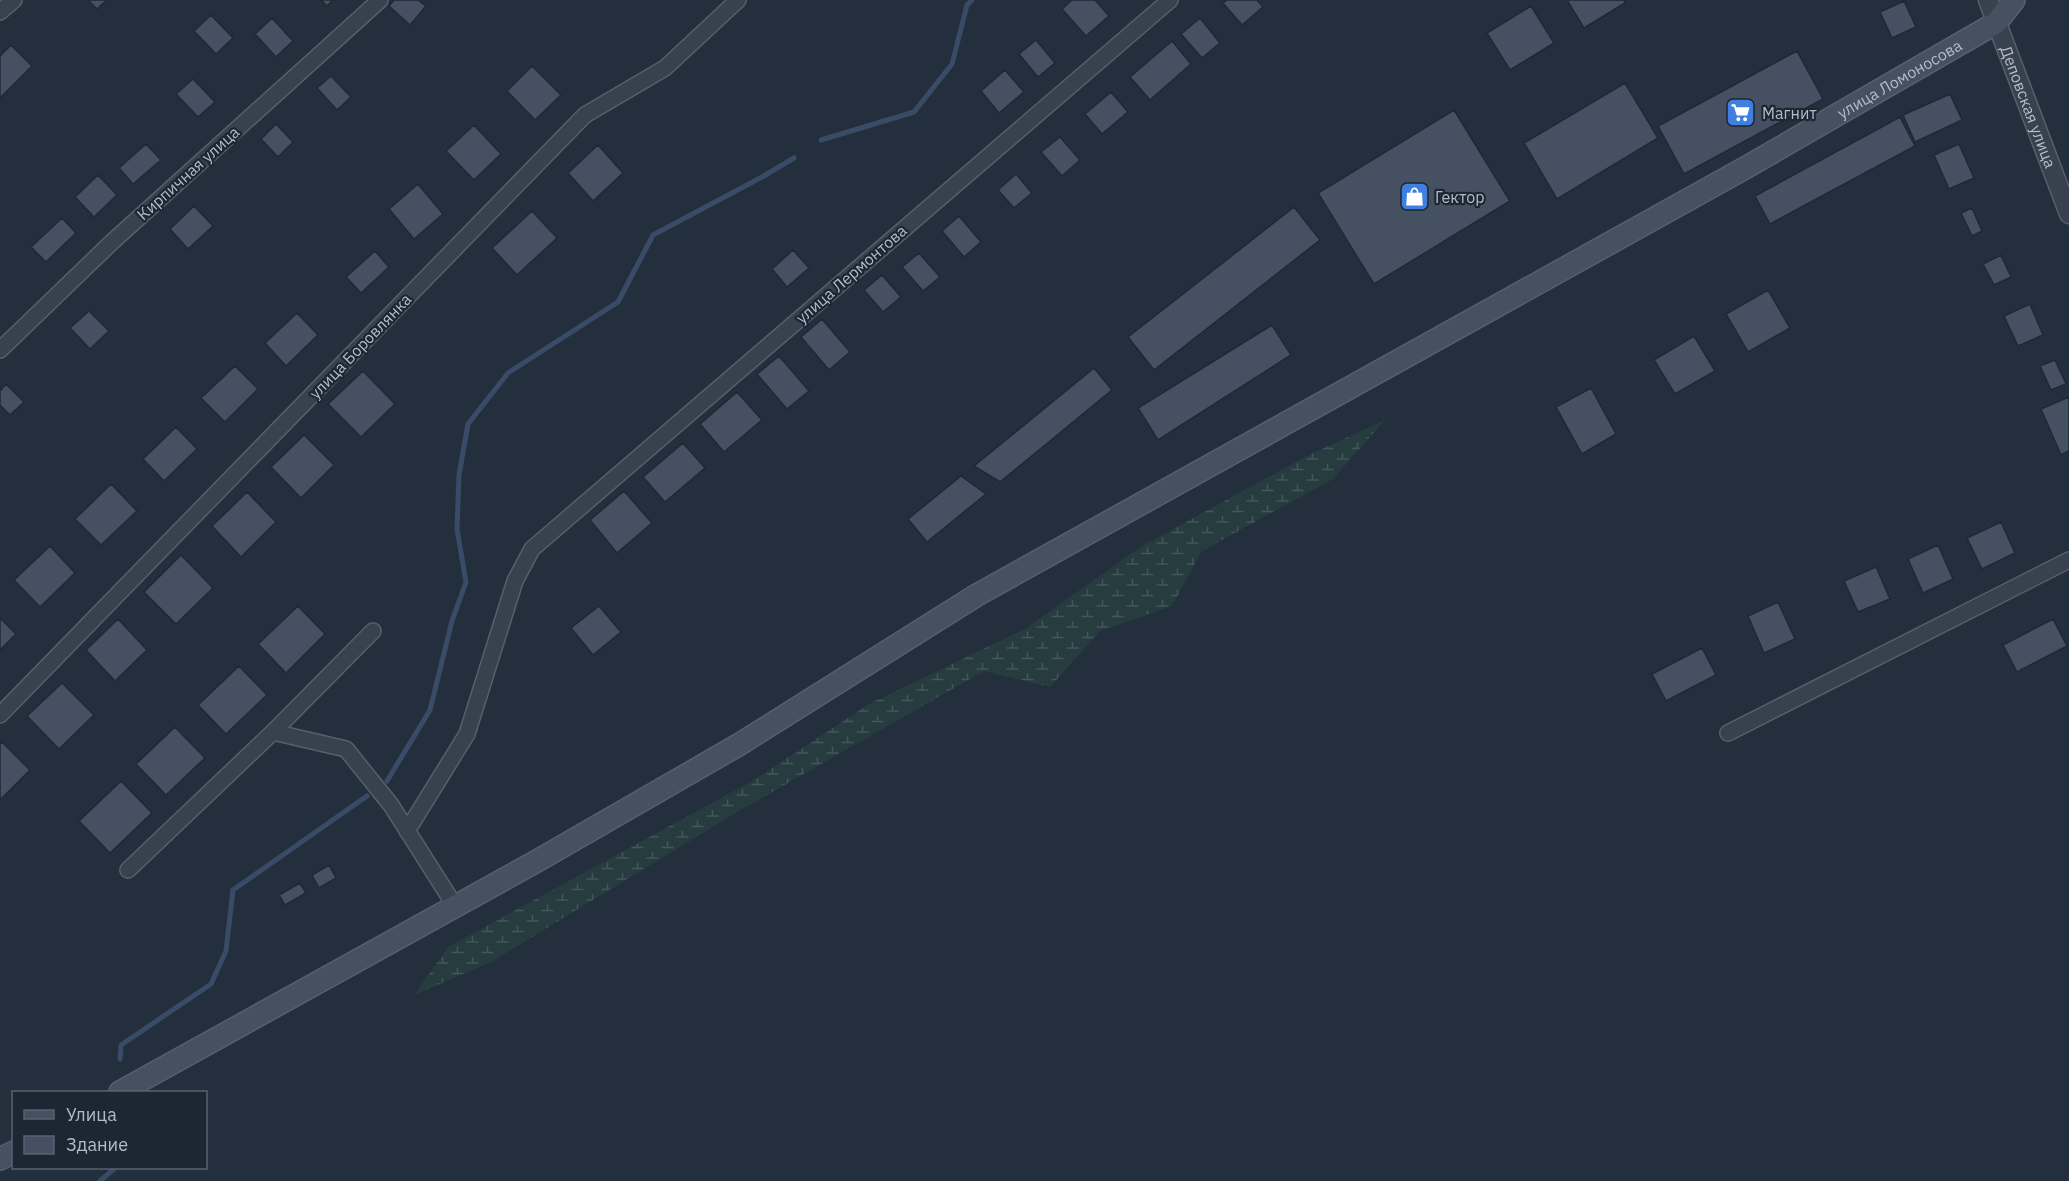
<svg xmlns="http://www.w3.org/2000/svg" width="2069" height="1181" font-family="'IBM Plex Sans',sans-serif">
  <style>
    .wetland { fill: url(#wetland-marsh) }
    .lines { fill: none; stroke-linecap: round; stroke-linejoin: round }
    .stream { stroke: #394c67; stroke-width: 5 }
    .building { fill: #455162; stroke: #1f2835; stroke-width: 1.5 }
    .minor-casing { stroke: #565f6c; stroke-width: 18 }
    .tertiary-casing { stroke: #565f6c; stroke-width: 21 }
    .secondary-casing { stroke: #565f6c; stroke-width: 24 }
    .minor { stroke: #38414e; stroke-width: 15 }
    .tertiary { stroke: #38414e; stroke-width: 18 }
    .secondary { stroke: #465061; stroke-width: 21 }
    .labels { text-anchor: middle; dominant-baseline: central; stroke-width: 4.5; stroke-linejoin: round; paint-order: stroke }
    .street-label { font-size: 16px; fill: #b4bcc9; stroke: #1d2633 }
    .poi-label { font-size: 16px; fill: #b4bcc9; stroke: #1d2633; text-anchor: start }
  </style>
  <defs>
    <pattern id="wetland-marsh" width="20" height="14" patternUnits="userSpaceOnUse" patternTransform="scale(1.5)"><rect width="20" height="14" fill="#263c3f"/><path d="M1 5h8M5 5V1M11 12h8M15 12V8" fill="none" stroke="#435659"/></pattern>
  </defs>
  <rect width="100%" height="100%" fill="#242f3e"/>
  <path class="wetland" d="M1385,420l-52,59 -131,72 -30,55 -72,25 -50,56 -66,-16 -247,141 -244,149 -79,34 34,-48 306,-167 115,-76 156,-75 117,-83 165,-90z"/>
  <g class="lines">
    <path class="stream" d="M821,140l93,-28 38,-48 15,-59 5,-5
      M387,781l43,-71 22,-89 14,-39 -9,-53 2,-54 9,-51 40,-51 110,-71 35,-67 109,-58 32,-19
      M120,1059l1,-14 90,-61 15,-33 7,-61 134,-94
      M100,1181l15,-13"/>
  </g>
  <path class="building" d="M88,0h19l-10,9z
    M321,0h12l-6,6z
    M394,0h24l8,6 -16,19 -21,-19z
    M1072,0h23l14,16 -23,20 -24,-27z
    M1227,0h30l6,7 -21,18 -19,-22z
    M1567,0h57l1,3 -41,25z
    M1904,1l12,26 -24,11 -12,-26z
    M1531,6l23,37 -44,27 -23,-37z
    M211,15l22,23 -17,16 -22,-23z
    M272,18l21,23 -17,16 -21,-23z
    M1200,18l20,25 -18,15 -21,-24z
    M1036,40l19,23 -17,14 -19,-23z
    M1172,41l19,23 -41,36 -20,-23z
    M11,45l21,21 -32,32v-42z
    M1797,51l26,48 -139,75 -26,-48z
    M532,66l29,29 -26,25 -28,-29z
    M1005,70l19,22 -25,21 -18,-22z
    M331,76l20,21 -14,13 -20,-22z
    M193,79l22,23 -17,15 -22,-23z
    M1625,83l33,55 -101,61 -33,-56z
    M1111,92l17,20 -26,22 -17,-20z
    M1950,94l12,26 -47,22 -12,-27z
    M1454,110l56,91 -136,83 -56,-91z
    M1900,117l15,29 -145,78 -15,-28z
    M276,124l17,18 -15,15 -17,-18z
    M474,125l27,29 -27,26 -28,-29z
    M1060,137l20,23 -18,16 -21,-24z
    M146,144l15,16 -28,24 -14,-16z
    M1959,144l15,34 -25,11 -15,-34z
    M598,145l25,28 -30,28 -25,-28z
    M1016,174l16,19 -18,15 -16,-18z
    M98,175l19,20 -23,22 -19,-20z
    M418,184l25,30 -29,25 -25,-30z
    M194,206l19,20 -25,23 -18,-20z
    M1294,207l26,33 -166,130 -26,-33z
    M1972,208l10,23 -10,5 -11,-23z
    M532,211l25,27 -40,37 -25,-27z
    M959,216l22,26 -17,15 -22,-26z
    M62,218l14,15 -30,29 -15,-15z
    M793,250l16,18 -22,19 -15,-18z
    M375,251l14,16 -28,26 -15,-16z
    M919,253l21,24 -17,14 -21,-24z
    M2001,255l10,22 -17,8 -11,-21z
    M882,275l19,22 -18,15 -19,-22z
    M1768,290l22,38 -42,24 -22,-38z
    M2030,304l13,31 -25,11 -14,-30z
    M89,311l20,20 -19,18 -20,-21z
    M297,313l21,22 -32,31 -21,-23z
    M822,319l28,33 -21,18 -28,-33z
    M1272,325l19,30 -133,85 -20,-32z
    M1694,336l21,35 -40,23 -21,-34z
    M779,356l30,35 -22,18 -30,-35z
    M2055,360l11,24 -15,6 -11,-24z
    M235,366l23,23 -33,33 -24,-24z
    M1094,368l18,22 -112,92 -26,-16z
    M363,371l32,33 -34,33 -33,-33z
    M6,384l18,18 -14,13 -10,-10v-14z
    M1591,388l25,46 -34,20 -26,-47z
    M737,392l25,28 -38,32 -24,-28z
    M2069,397v54l-8,4 -20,-46z
    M176,427l21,22 -33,32 -21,-22z
    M304,435l30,30 -33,33 -30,-31z
    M683,443l22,25 -40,34 -22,-25z
    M961,476l25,18 -59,48 -19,-23z
    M111,484l26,27 -36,34 -26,-26z
    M624,491l28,32 -35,30 -27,-33z
    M247,492l29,30 -35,35 -29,-31z
    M2001,522l14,31 -33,16 -15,-31z
    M1938,545l15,34 -30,14 -15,-34z
    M50,546l25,27 -35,34 -26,-27z
    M181,555l32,33 -37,36 -32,-32z
    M1876,567l14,32 -32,13 -14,-31z
    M1778,602l17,37 -31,14 -16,-37z
    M298,606l27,28 -39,39 -28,-29z
    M599,606l22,26 -28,23 -22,-27z
    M0,618l16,16 -16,16z
    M118,619l29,31 -32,31 -29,-31z
    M2053,619l14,27 -50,26 -14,-27z
    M1702,648l14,27 -50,26 -14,-27z
    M239,666l28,29 -41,39 -28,-29z
    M62,683l32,32 -35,34 -32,-33z
    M175,727l30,31 -39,37 -30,-31z
    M2,742l28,28 -30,30v-56z
    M121,781l31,32 -42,40 -31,-32z
    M329,865l7,13 -17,10 -7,-13z
    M300,883l6,10 -21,12 -6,-10z"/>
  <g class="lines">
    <defs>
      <path id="minor" d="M0,12l14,-12
        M0,350l112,-108 268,-242
        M0,715l585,-600 80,-47 73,-68
        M273,732l73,17 45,56 64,101
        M1728,733l341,-173
        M407,831l60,-97 48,-153 17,-32 638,-549
        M128,870l145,-138 100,-101"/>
      <g id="tertiary">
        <path id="s1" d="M1988,0l81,214"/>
      </g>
      <g id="secondary">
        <path id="s2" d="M120,1092l417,-231 203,-117 237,-149 768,-427 251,-145 18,-23"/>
        <path d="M0,1159l14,-7"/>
      </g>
    </defs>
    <use href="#minor" class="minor-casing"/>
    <use href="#tertiary" class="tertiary-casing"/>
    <use href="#secondary" class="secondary-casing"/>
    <use href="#minor" class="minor"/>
    <use href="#tertiary" class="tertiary"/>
    <use href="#secondary" class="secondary"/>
  </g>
  <defs>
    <symbol id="supermarket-square" viewBox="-11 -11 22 22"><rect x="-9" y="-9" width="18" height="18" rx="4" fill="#3f7fe0" stroke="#1d2633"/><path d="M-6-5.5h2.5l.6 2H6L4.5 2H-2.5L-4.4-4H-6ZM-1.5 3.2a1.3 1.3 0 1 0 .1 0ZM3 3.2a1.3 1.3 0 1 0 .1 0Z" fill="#fff"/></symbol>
    <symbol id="shop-square" viewBox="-11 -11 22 22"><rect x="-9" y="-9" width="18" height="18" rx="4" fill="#3f7fe0" stroke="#1d2633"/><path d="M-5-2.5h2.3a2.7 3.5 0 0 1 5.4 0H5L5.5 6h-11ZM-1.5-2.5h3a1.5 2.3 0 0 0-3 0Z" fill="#fff"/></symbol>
  </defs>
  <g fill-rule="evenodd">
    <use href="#supermarket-square" x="1724" y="96" width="33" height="33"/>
    <use href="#shop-square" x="1398" y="180" width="33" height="33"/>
  </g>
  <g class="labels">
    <g class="street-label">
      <text stroke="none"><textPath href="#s2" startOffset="2048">улица Ломоносова</textPath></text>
      <text stroke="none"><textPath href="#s1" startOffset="114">Деповская улица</textPath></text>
      <text transform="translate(188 173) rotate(-42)">Кирпичная улица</text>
      <text transform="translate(851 274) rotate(-41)">улица Лермонтова</text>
      <text transform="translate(360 346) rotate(-46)">улица Боровлянка</text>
    </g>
    <g class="poi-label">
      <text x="1762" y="113">Магнит</text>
      <text x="1435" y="197">Гектор</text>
    </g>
  </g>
  <rect x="12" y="1091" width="195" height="78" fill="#1d2633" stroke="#59626f" stroke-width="1.5"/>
  <rect x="24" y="1110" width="30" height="9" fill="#465061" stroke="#59626f" stroke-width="1.5"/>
  <text x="66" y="1121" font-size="18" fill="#b4bcc9">Улица</text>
  <rect x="24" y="1136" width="30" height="18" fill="#455162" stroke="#59626f" stroke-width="1.5"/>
  <text x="66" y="1151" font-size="18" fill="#b4bcc9">Здание</text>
</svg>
